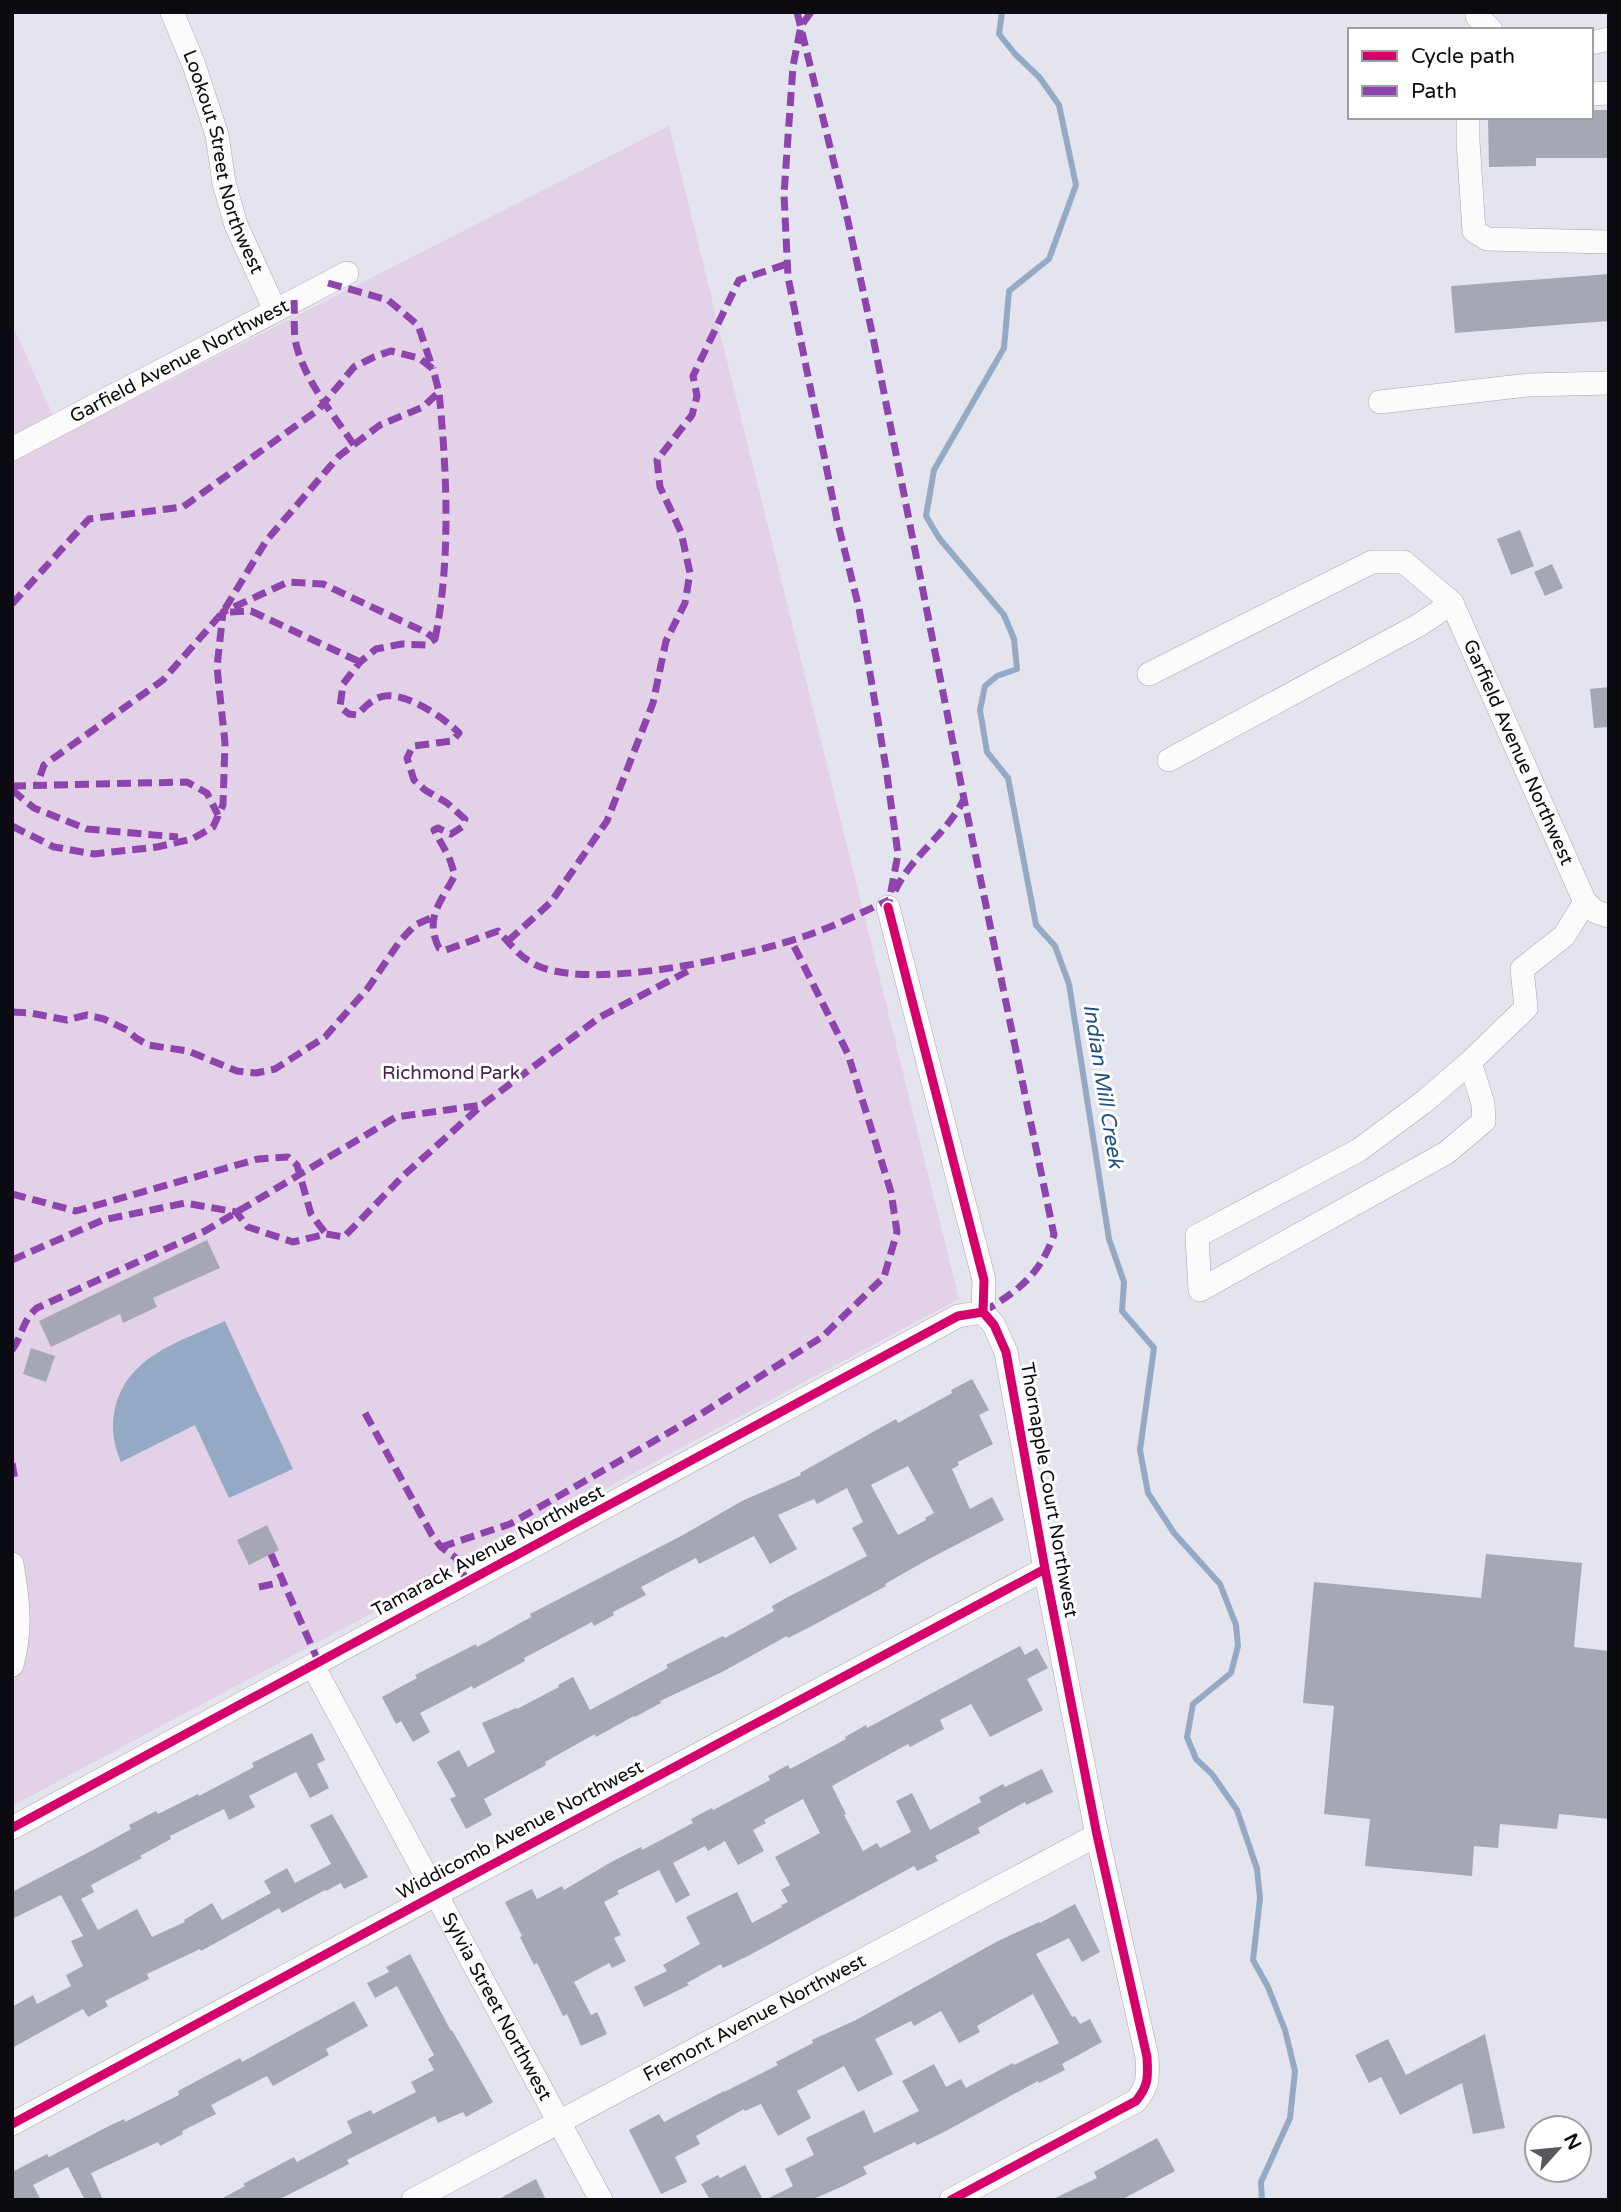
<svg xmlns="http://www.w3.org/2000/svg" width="1621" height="2212" font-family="'Varela Round',sans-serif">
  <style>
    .green { fill: #e3d1e7 }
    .water { fill: #94aac4 }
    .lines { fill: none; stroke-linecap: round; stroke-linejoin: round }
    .stream { stroke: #94aac4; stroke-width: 6 }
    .building { fill: #a5a8b3; fill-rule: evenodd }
    .minor-casing { stroke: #a6a6ad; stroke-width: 24 }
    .minor { stroke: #fbfbfc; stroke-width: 23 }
    .quiet { stroke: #8e44ad; stroke-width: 7; stroke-dasharray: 14 7; stroke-linecap: butt }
    .cycleway-casing { stroke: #fff; stroke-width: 13 }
    .cycleway { stroke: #d6006c; stroke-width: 9 }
    .labels { text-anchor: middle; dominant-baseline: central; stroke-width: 6; stroke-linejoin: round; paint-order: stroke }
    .street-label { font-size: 19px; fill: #0c0b11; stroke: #fff }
    .park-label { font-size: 19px; fill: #4c214c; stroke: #fff }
    .water-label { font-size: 21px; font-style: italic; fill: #20507c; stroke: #fff }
  </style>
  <rect width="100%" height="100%" fill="#e4e4ee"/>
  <path class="green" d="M669,126l290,1173 -947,507v-1345z
    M12,324l41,92 -41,21z"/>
  <path class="water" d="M225,1321l68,148 -64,29 -34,-73 -74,37c-9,-21 -11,-42 -3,-64 17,-45 66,-58 107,-77z"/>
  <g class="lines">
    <path class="stream" d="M1002,12l-3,22 16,20 25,24 19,27 17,80 -27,74 -40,32 -5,57 -70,122 -8,46 13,22 65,77 10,24 3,30 -20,7 -12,10 -5,24 7,42 21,26 28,147 19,21 14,38 40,255 15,43 -2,29 32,37 -14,102 8,43 26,40 46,51 16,41 2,21 -7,27 -38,31 -6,33 9,22 16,15 25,36 20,59 3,29 -7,62 15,27 17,43 10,41 -5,47 -29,64 1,18"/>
  </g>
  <path class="building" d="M1591,110h18v48h-73v8l-47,1 -1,-48 103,-2z
    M1609,274v47l-154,12 -4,-47z
    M1520,530l14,36 -23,9 -14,-36z
    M1552,564l11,24 -18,8 -11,-24z
    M1609,687v40l-15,1 -4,-39z
    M207,1240l13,28 -67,30 4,9 -34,16 -3,-9 -69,33 -12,-26z
    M31,1348l24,8 -9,26 -23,-8z
    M972,1379l17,31 -10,5 14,29 -35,18 1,3 -7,4 18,40 22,-12 12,23 -77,40 -42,24 1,2 -76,41 -22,11 -1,-2 -65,36 -62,29 1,2 -26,14 -1,-1 -38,21 -1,-3 -50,28 1,3 -62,34 8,16 -26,14 -16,-30 6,-3 -19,-34 22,-12 9,17 27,-15 -13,-29 34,-15 1,1 42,-22 -1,-2 15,-8 17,33 78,-42 -2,-3 57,-29 2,2 49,-27 -2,-5 16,-9 79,-41 -15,-28 11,-6 -16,-34 -30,16 -3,-5 -36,16 19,34 -27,15 -16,-28 -55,28 -3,-6 -55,29 5,8 -33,17 1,3 -20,11 -2,-4 -68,36 1,3 -52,28 -1,-3 -52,27 10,19 -17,10 -12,-21 -5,3 -14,-27 35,-19 -2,-3 61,-31 1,3 54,-30 -1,-3 153,-79 59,-34 59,-26 -1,-2 96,-54 2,4 54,-30 -1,-3zM908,1466l26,47 -9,5 1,2 -28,15 -27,-50z
    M267,1525l12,25 -30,15 -12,-25z
    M1486,1554l96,9 -8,84 35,4v168l-50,-5 -2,15 -57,-5 -2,24 -24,-2 -2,30 -107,-10 5,-47 -46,-5 10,-108 -31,-3 11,-121 167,16z
    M1020,1646l5,9 12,-7 11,20 -21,11 16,31 -53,27 -19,-33 -31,16 4,9 -34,18 -2,-3 -76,42 14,28 -2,1 19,36 14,-8 3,5 31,-16 -15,-31 16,-8 18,37 51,-28 -2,-5 24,-13 2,3 37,-18 11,23 -27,13 -1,-3 -47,26 2,5 -45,23 3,5 -21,10 -3,-5 -166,90 -25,12 -2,-4 -34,19 2,2 -45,22 -10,-20 33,-16 -4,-6 37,-21 -14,-27 51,-25 15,31 30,-16 -1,-2 7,-3 -7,-12 9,-5 -15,-28 45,-24 -17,-34 -39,21 2,3 -13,7 11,21 -26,14 -13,-24 -17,10 -3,-5 -32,17 17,32 -14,8 -17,-33 -42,21 2,3 -15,8 17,33 -7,3 12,23 -14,7 -3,-5 -35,19 17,33 6,-3 10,22 -26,12 -14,-32 -4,2 -26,-53 -3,2 -14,-28 2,-1 -17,-34 27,-13 5,10 25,-13 2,4 49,-29 28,-14 1,3 51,-27 -2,-4 21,-11 1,2 57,-30 -2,-4 20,-11 2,4 56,-30 -1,-2 21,-12 1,3z
    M312,1733l13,27 -8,4 12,24 -19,10 -14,-26 -47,24 6,11 -26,13 -5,-11 -54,27 1,3 -31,17 2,2 -51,27 3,7 -13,7 17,31 39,-21 15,28 33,-15 -1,-2 28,-17 10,17 49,-27 -7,-12 23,-13 8,15 36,-19 -21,-39 22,-11 36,63 -24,12 -3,-6 -15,8 -1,-1 -43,23 -3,-5 -78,43 -1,-2 -53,25 2,5 -44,22 3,5 -20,11 -5,-8 -71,39v-41l21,-12 4,9 34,-18 -5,-11 17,-9 -12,-25 12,-5 -22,-41 -49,24v-27l81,-42 38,-21 -2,-4 27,-14 2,3 40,-20 1,2 55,-29 -2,-4z
    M1075,1904l25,48 -18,10 -13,-24 -33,16 36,63 3,-1 5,8 10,-5 12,23 -40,22 3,6 -26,13 -1,-2 -92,50 -29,14 -2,-3 -52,25 4,7 -24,12 -32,14h-46l28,-14 -8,-17 29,-14 -8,-17 58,-28 10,23 45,-22 -17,-30 32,-17 12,23 15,-8 5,9 47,-25 1,2 45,-22 -26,-49 -56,32 3,6 -21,11 -18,-32 -27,15 -3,-5 -36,18 18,35 -35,18 -14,-26 -47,25 14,27 -33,18 -17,-32 -16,7 -1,-2 -48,27 4,8 -25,13 12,25 -26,12 -32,-64 30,-16 5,8 60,-31v1l54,-27 -2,-3 37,-19 -1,-3 44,-20 142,-79 41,-19 1,1z
    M410,1954l41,77 1,-1 41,72 -27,15 -3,-5 -25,11 -3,-7 -88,44 2,4 -71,36h-59l26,-14 -2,-2 51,-27 3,5 55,-29 -5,-12 24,-11 2,4 43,-22 -5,-10 23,-12 -6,-11 6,-4 -37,-69 -22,12 -8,-15 22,-11 -3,-5z
    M354,2001l14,25 -42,23 3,6 -56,31 -6,-10 -56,29 5,9 -34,17 1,3 -23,12 -2,-4 -67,31 12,27h-18l-17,-33 -35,18 8,15h-29v-28l35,-18 2,3 60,-31 15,-7 1,3 54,-27 -1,-4 62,-33 2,4z
    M1485,2034l20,94 -32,6 -11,-51 -62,32 -19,-38 -12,6 -14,-28 33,-16 18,36z
    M1157,2138l18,33 -54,29h-70l46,-22 -3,-6z
    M745,2165l18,35h-53l-9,-16 17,-9 2,3z
    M536,2179l10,21h-49z"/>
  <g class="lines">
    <defs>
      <g id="minor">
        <path id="s1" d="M172,12l22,53 23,70 7,48 12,42 39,85"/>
        <path d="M1478,12l-1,4 14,14"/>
        <path d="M1591,43l18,-4"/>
        <path d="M1591,94l18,-1"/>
        <path d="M1468,117v24l6,90 13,8 122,3"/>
        <path d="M1380,402l148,-17 81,-2"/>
        <path id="s2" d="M12,449l335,-176"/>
        <path id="s3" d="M1149,674l223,-112h32l48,41 133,299 11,10 13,4"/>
        <path d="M1169,760l250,-135 33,-22"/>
        <path d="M888,907l96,373 -1,32 11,13 12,27 39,217 52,266 50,222c1,20 2,28 -11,44l-185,99"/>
        <path d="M1470,1062l13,42 1,17 -38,32 -246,137 -3,-54 162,-86 66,-49 45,-39 56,-54 -4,-39 42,-33 21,-34"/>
        <path d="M12,1564c6,36 10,65 0,101"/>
        <path id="s4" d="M313,1666l288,534"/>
        <path d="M12,1828l946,-512 25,-4"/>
        <path d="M12,2124l425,-230 608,-325"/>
        <path id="s5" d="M413,2200l684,-365"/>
      </g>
    </defs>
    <use href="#minor" class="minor-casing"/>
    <use href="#minor" class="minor"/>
    <path class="quiet" d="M797,12l49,200 27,125 91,462 90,436c-15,41 -35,55 -71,77
      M811,12l-10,14 -8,40 -9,128 4,83 49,243 22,88 27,160 12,86 -10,53
      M328,283l60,17 30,25 15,44
      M294,300c1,14 -1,31 2,44 9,37 37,70 58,101
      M12,604l77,-85 94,-12 135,-97 36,-43 20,-10 17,-6 28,7 14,11 6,23 -16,15 -43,18 -41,31 -73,85 -43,71 -60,68 -119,85 -7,20
      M230,612l21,-1 109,51
      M435,639c16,-78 12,-167 4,-247
      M12,786l175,-4 20,11 11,22
      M12,790l22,18 53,21 91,8
      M12,826l42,21 40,7 63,-7 35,-8 21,-12 10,-22 2,-62 -8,-76 6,-55 65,-30 35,2 104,49 8,6 -9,6 -24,-1 -26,5 -16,13 -17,22 -3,23 9,7 8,1c8,-8 17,-18 28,-19 22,-3 60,22 74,37l-7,8 -39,5 -6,12 7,22 11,10 22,13 18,16 -3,8 -11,7 -13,-6 -4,2 15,27 6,18c-14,27 -31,43 -16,73l7,2 52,-19c10,10 19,23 31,30 51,35 224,-6 282,-27 26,-9 52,-22 78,-34
      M895,891c17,-36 52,-57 69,-92
      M508,941l43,-39 56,-81 46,-118 13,-62 19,-38 5,-30 -9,-41 -21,-45 -3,-27 35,-45 5,-19 -4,-20 46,-96 48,-16
      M12,1012l18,1 37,7 20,-5 17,4 23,11 9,8 12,7 40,6 49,20 19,2 19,-4 50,-32 43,-49 32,-47 15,-16 18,-8
      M12,1194l64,17 182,-52 30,-2 9,8 14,49 15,20
      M12,1260l91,-40 82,-17 51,9 12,15 45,15 33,-8 18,3 59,-61 79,-71 118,-88 94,-49
      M12,1350c12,-17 9,-28 25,-42l168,-77 191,-114 86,-12
      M365,1413l67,122 9,12 15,11 11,24
      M12,1463l3,17 -3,2
      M441,1547l69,-23 191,-110 121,-77 62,-60 13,-45 -6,-40 -43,-138 -57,-114
      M271,1554l48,109
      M259,1587l24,-5"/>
    <defs>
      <path id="cycleway" d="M888,907l96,373 -1,32 11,13 12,27 39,217 52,266 50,222c1,20 2,28 -11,44l-185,99
        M12,1828l946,-512 25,-4
        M12,2124l425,-230 608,-325"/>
    </defs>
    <use href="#cycleway" class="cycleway-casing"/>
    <use href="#cycleway" class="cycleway"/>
  </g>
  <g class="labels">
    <g class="street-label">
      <text stroke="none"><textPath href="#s1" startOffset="159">Lookout Street Northwest</textPath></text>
      <text stroke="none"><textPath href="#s2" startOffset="189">Garfield Avenue Northwest</textPath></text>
      <text stroke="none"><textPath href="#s3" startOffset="508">Garfield Avenue Northwest</textPath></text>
      <text transform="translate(1049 1490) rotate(80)">Thornapple Court Northwest</text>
      <text transform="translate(488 1551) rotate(-28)">Tamarack Avenue Northwest</text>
      <text transform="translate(520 1830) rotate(-28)">Widdicomb Avenue Northwest</text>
      <text stroke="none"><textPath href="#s4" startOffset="387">Sylvia Street Northwest</textPath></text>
      <text stroke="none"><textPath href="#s5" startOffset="387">Fremont Avenue Northwest</textPath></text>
    </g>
    <g class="park-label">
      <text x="451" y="1073">Richmond Park</text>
    </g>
    <g class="water-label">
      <text transform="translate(1103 1086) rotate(81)">Indian Mill Creek</text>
    </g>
  </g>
  <rect width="1621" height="2212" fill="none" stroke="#0c0b11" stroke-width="28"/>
  <rect x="1348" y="28" width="245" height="91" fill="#ffffff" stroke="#9e9da0" stroke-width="2"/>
  <rect x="1362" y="51" width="35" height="10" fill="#d6006c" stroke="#9e9da0" stroke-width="2"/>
  <text x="1411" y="63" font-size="21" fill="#0c0b11">Cycle path</text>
  <rect x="1362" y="86" width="35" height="10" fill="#8e44ad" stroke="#9e9da0" stroke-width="2"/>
  <text x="1411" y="98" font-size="21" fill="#0c0b11">Path</text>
  <g transform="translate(1558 2149) rotate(63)"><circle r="33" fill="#ffffff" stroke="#9e9da0" stroke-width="2"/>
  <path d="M0-5L12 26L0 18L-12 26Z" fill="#58575e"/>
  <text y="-10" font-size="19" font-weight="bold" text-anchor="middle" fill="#0c0b11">N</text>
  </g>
</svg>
